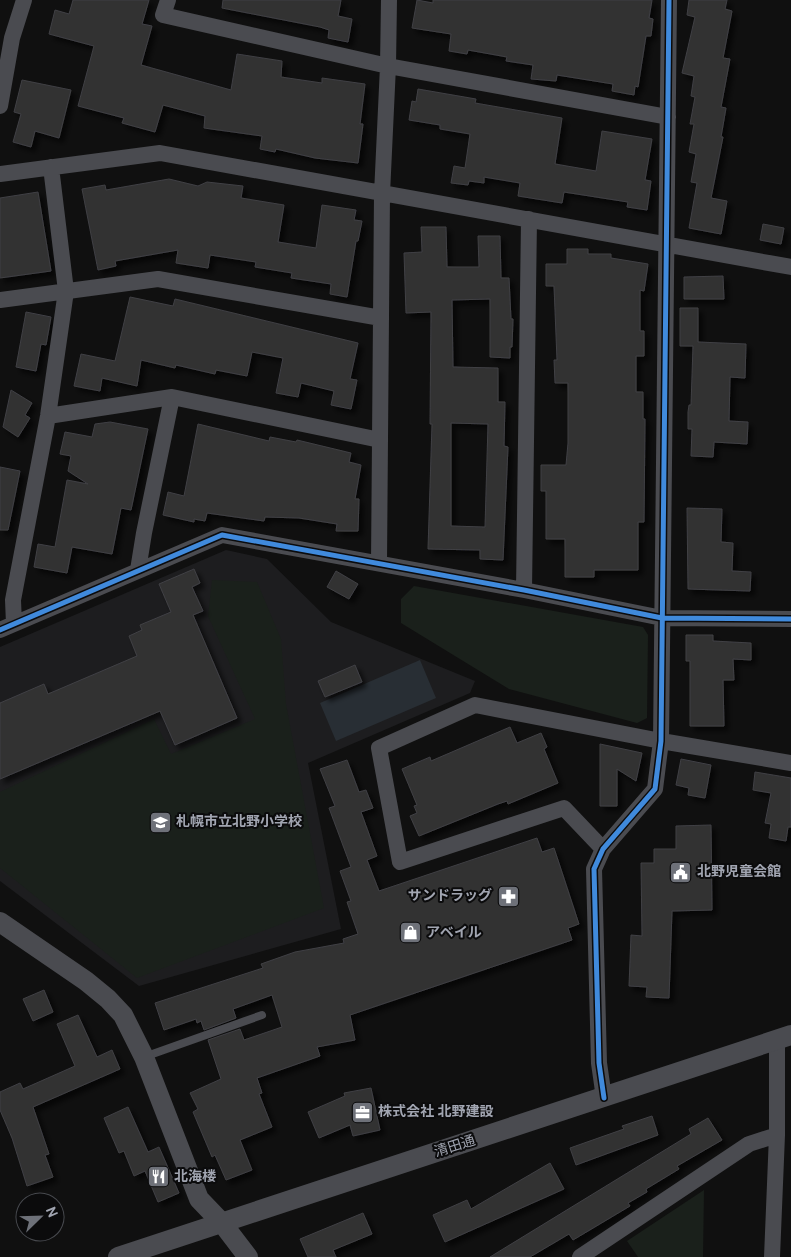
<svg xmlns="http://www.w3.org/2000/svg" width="791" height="1257" font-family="Overpass,'Noto Sans JP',sans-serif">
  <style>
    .built { fill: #1d1d1f }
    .green { fill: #1a201b }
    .water { fill: #282e34 }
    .building { fill: #313133; stroke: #404044; fill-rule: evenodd; filter: url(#shadow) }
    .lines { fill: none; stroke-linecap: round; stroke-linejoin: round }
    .service { stroke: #4a4b50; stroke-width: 8 }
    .minor { stroke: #4a4b50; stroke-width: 16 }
    .tertiary { stroke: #4a4b50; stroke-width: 20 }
    .cycleway-casing { stroke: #0b0b0c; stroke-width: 8 }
    .cycleway { stroke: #408adc; stroke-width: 5 }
    .labels { text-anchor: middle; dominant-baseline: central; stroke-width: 4; stroke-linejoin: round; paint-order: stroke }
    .poi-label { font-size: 14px; font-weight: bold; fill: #a1a5b1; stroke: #0b0b0c; text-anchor: start }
    .street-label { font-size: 14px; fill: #a1a5b1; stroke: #0b0b0c }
  </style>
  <defs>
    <filter id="shadow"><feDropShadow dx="4.5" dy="4.5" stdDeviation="2.5" flood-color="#0009"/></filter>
  </defs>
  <rect width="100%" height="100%" fill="#101010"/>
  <path class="built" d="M226,550l41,9 64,63 144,59 -5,12 -162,70 33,166 -202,57 -139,-105v-234z"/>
  <path class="green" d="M212,580l45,2 24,57 5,65 38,204 -187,70 -137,-110v-76l154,-73 17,35 84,-35 -47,-103z
    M414,586l229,41 5,8 -1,83 -10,5 -128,-34 -108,-66v-24z
    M704,1190l-1,67h-65l-11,-16z"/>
  <path class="water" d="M420,660l16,38 -100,43 -16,-38z"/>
  <path class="building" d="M73,0h76l-7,24 10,2 -11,39 90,25 6,-36 45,7 -1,16 41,6v-5l43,6 -5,40h3l-5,39 -43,-5 -39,-9 -1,3 -15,-3 2,-13 -58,-8 1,-12 -42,-11 -8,27 -33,-9 2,-5 -46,-12 16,-60 -45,-12 6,-24 14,4z
    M223,0h118l-3,16 14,3 -4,23 -20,-4 1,-8 -9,-3 -98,-19z
    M417,0l16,3v-3h219l-3,18 4,1 -2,17h-5l-8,51 -3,-1 -1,9 -22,-4 1,-7 -56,-9 -1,6 -25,-2 2,-14 -27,-4 1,-4 -39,-7 -1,4 -18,-3 2,-17 -39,-6z
    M689,0h38l-2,9 7,2 -9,47 7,1 -9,48 5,1 -5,29h2l-12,61 16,3 -6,33 -32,-6 8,-45 -6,-1 5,-28 -7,-2 5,-28h-4l5,-27 -4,-1 3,-20 -12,-3 13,-56 -8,-2z
    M22,80l49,10 -12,48 -24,-7 -4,16 -18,-5 8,-28 -7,-2z
    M418,89l58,10 -1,4 87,15 -7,46 41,7 6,-40 50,8 -7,41 6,1 -4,29 -20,-3 1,-5 -64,-10 -2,11 -44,-7 2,-13 -36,-6v6l-15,-2 -1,4 -17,-2 3,-17 11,2 5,-34 -30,-5v-4l-31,-5 3,-19 4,1z
    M169,179l29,7 9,-4 36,4 -2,12 43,7 -6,37 38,6 6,-43 34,5 -2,10 8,1 -4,20h-2l-9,56 -17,-3 1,-10 -40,-6 1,-5 -37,-6 1,-5 -46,-7 -2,13 -32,-5 2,-13 -63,11 1,5 -18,4 -16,-81 23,-4 1,5z
    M38,192l13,79 -51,7v-80z
    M763,224l21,4 -3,16 -21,-4z
    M421,227h25l1,40h32l-1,-31h22l1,42h8l2,41h2l-1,28h-2v11l-20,-1v-58l-38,1 1,67 45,1v34h7l-1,44 4,1 -5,113 -23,-1v-9l-52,-1 4,-125h-2l1,-112 -25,1 -2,-60 18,-1zM451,423l37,1 -3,103 -34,-1z
    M567,249h21v5h23v4l37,6 -4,27 -4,-1v41h4v25h-8v36h7v27h2l-1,103h-6v48h-44v7h-29v-38h-19v-48h-5v-26h25l2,-22v-60h-13l-1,-23h3l-3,-74h-8v-22h21z
    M723,276l1,23h-40v-22z
    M130,297l43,9 2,-7 183,44 -8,36 7,1 -6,29 -20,-4 3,-14 -33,-8 -3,14 -22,-4 7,-35 -31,-6 -5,24 -31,-6 -1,4 -39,-9 -1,3 -34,-8 -4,26 -35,-8 -2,13 -26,-5 7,-32 34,7z
    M680,308h18v34l48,2 -1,34 -15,-1 -1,44 19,1 -1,22 -33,-2 -1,15 -22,-1 1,-27h-4v-17l1,-7h2l2,-59h-13z
    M26,312l25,5 -5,28 -5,-1 -5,27 -20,-4z
    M11,390l21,13 -7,12 5,3 -12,19 -15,-10z
    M110,422l38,7 -17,81 -10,-2 -9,46 -40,-7 -5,26 -33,-6 4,-23 17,3 12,-67 21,4 -20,-13 3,-15 -11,-2 5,-22 27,5 3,-13z
    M198,424l71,17 1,-4 26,5 1,-2 54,13 -2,9 12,3 -6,34h4l-1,32h-22l1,-7 -38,-6 -34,-1 -1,4 -57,-8 -2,8 -11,-2v3l-31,-7 5,-23 16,4z
    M0,467l20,4 -12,59h-8z
    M687,508l35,1 -1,33 12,1 -1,28 19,1 -1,19 -62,-2z
    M194,569l6,14 -8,4 11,24 -10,4 44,103 -62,27 -15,-34 -160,68v-76l44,-19 4,10 89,-38 -8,-20 13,-6 -2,-5 31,-13 -12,-28z
    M336,571l22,13 -9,15 -22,-12z
    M686,635h27v6l38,2v17l-18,-1 1,21h-11l1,46h-34v-65h-4z
    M355,665l7,17 -37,15 -7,-16z
    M510,727l7,16 24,-10 6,14 -3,2 14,34 -50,21 -1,-3 -9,3 -79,32 -9,-20 7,-3 -3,-7 3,-1 -15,-36 28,-12 1,4z
    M600,744l42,9 -6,28 -19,-12v37h-17z
    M681,759l30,6 -6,33 -17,-3 1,-7 -13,-3z
    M347,760l12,32 7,-2 7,18 -12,4 16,44 -10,4 12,31 158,-53 5,14 12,-4 25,76 -11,4 4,12 -222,75 5,25 -38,7 3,9 -63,22 5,15 -3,1 13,33 -32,13 12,30 -26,10 -11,-25 -3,2 -19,-45 5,-3 -8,-16 31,-14 -13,-39 32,-11 4,11 38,-13 -10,-32 -39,14 3,9 -32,12 -3,-9 -4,2 -1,-4 -32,11 -9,-27 108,-35 -2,-4 34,-12 49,-9 -1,-4 15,-5 -11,-32 4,-1 -11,-30 11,-4 -22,-59 6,-2 -15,-37z
    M755,772l36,6v49h-3l-2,14 -17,-3 2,-14 -6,-1 6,-30 -18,-3z
    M711,825l1,85 -40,1 -3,87 -23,-1 1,-10 -18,-1 2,-51 11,1 -1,-73h13v-14h22v-23z
    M44,990l9,22 -20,9 -10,-22z
    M78,1015l19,42 15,-7 8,19 -87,38 16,47 -4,1 8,22 -26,9 -15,-48 -12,-28v-18l20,-9 3,6 52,-23 -18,-42z
    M371,1088l9,42 -27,6 -3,-11 -31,13 -11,-26 37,-16 -1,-3z
    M128,1107l20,45 11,-5 20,46 -21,9 -13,-31 -11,5 -10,-25 -5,2 -15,-35z
    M652,1116l6,19 -82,30 -6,-17 54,-19 -2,-3z
    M708,1118l14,22 -45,26 2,3 -33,20 1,3 -19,11 2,3 -57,34 -4,-6 -39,23h-40l201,-123 -2,-5z
    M550,1163l14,26 -119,53 -12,-27 34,-15 4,9z
    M363,1213l9,21 -39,16 3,7h-28l-8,-18z"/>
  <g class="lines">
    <path class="service" d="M144,1057l118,-42"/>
    <path class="minor" d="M168,0l-5,15 225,51 280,51
      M0,106l12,-68 12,-38
      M0,174l160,-21 631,114
      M0,300l158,-21 223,39
      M48,416l124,-19 208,43
      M379,563l3,-369 6,-128 1,-66
      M138,570l6,-37 28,-136
      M524,590l5,-371
      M14,624l-1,-24 35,-184 18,-125 -15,-124
      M0,630l222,-95 302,55 138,28 129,1
      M603,849l-39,-41 -164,54 -21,-114 96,-43 186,36 130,22
      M604,1098l-5,-35 -5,-194 9,-20 52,-60 6,-48 8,-741
      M580,1257l169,-113 28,-9
      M772,1257l5,-122v-94"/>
    <path class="tertiary" d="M0,922l86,59 22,18 15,16 21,42 55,142 23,24 26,34
      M118,1257l673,-222"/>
    <defs>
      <path id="cycleway" d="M0,630l222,-95 302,55 138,28 129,1
        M604,1098l-5,-35 -5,-194 9,-20 52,-60 6,-48 8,-741"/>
    </defs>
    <use href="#cycleway" class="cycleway-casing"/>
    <use href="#cycleway" class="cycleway"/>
  </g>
  <defs>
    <symbol id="school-square" viewBox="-11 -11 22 22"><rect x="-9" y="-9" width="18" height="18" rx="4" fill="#6e7179" stroke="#0b0b0c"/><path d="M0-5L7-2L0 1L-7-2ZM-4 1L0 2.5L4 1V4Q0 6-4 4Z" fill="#fff"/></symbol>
    <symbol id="civic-square" viewBox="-11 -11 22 22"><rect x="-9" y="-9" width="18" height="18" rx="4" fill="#6e7179" stroke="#0b0b0c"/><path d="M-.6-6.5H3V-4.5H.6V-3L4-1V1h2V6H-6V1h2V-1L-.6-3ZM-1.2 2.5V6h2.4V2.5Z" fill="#fff"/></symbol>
    <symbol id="pharmacy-square" viewBox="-11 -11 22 22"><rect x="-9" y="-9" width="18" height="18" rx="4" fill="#6e7179" stroke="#0b0b0c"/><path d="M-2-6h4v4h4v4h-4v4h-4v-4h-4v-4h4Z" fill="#fff"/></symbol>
    <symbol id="shop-square" viewBox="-11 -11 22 22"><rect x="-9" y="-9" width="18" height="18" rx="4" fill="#6e7179" stroke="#0b0b0c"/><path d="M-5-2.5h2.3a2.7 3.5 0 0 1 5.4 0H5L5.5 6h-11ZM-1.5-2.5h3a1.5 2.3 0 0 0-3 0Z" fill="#fff"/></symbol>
    <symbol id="office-square" viewBox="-11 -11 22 22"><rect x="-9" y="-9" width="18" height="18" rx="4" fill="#6e7179" stroke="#0b0b0c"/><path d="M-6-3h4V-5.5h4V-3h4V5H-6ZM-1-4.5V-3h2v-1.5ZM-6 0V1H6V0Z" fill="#fff"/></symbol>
    <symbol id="restaurant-square" viewBox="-11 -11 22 22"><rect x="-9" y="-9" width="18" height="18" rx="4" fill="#6e7179" stroke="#0b0b0c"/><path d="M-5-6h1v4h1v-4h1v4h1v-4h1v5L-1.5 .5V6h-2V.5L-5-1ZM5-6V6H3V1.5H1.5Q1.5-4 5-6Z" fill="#fff"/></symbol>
  </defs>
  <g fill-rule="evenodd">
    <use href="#school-square" x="148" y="810" width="25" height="25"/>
    <use href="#civic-square" x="668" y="860" width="25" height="25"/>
    <use href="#pharmacy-square" x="496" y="884" width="25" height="25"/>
    <use href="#shop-square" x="398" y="920" width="25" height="25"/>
    <use href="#office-square" x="350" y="1100" width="25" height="25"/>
    <use href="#restaurant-square" x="146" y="1164" width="25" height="25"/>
  </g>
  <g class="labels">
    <g class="poi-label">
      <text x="176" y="822">札幌市立北野小学校</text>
      <text x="697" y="872">北野児童会館</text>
      <text x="492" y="896" text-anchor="end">サンドラッグ</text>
      <text x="426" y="933">アベイル</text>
      <text x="378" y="1112">株式会社 北野建設</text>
      <text x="174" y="1177">北海楼</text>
    </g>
    <g class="street-label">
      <text transform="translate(455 1147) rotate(-18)">清田通</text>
    </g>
  </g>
  <g transform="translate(40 1217) rotate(67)"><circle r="24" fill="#0b0b0c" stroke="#47494e"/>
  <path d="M0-4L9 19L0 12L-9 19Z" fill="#6e7179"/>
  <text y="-8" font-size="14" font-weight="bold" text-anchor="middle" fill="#a1a5b1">N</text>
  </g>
</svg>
